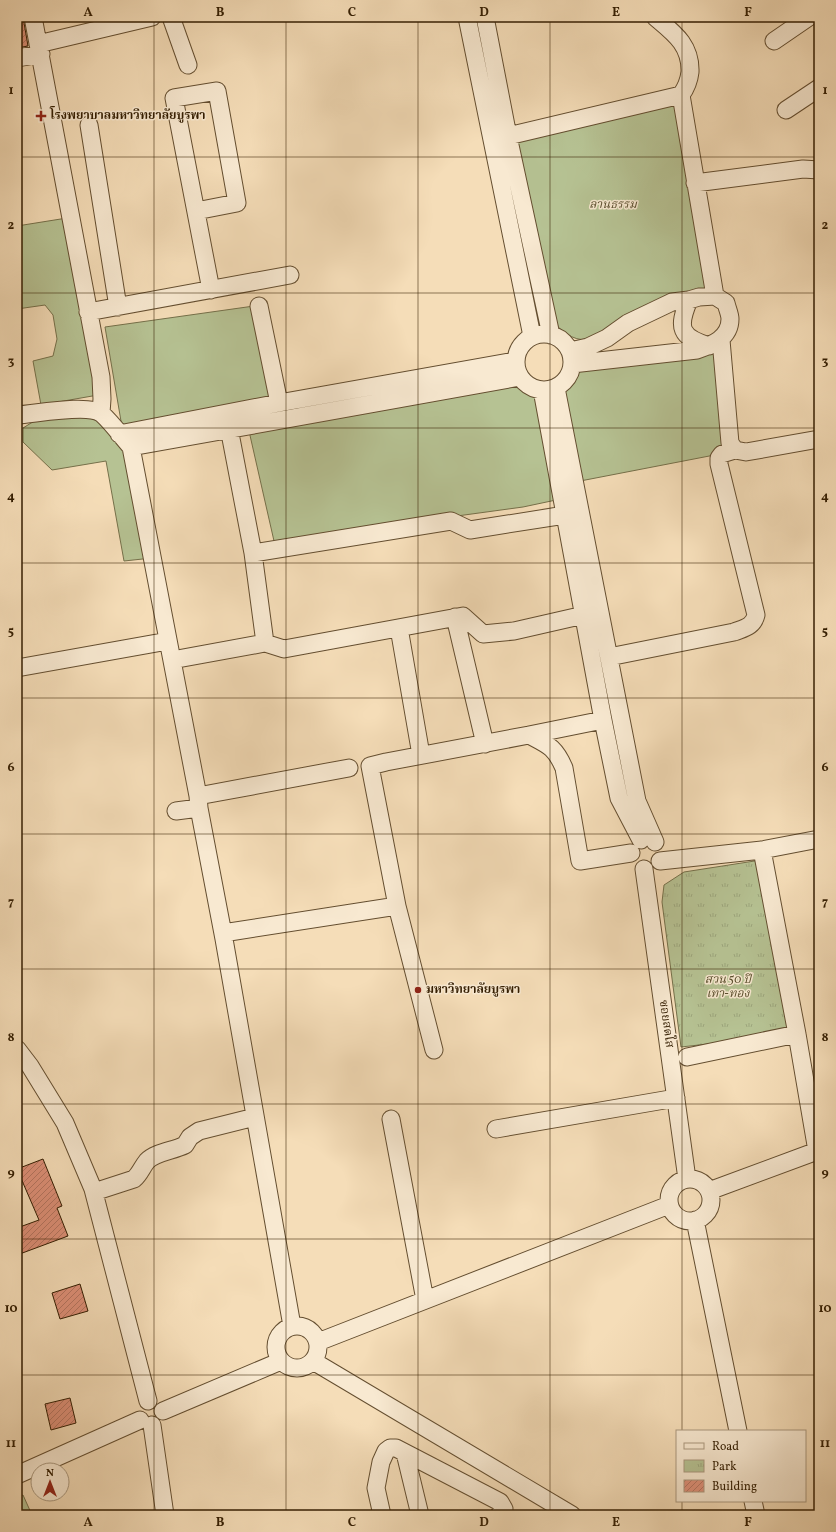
<svg xmlns="http://www.w3.org/2000/svg" width="836" height="1532" font-family="Vollkorn,'Noto Serif Thai',serif">
  <style>
    .green { fill: #b6c293; stroke: #75704a }
    .park { fill: url(#park-tufts); stroke: #75704a }
    .building { fill: url(#building-hatch); stroke: #341e02 }
    .lines { fill: none; stroke-linecap: round; stroke-linejoin: round }
    .minor-casing { stroke: #644e30; stroke-width: 19 }
    .minor { stroke: #f8e9d1; stroke-width: 17 }
    .grid { fill: none; stroke: #341e02; stroke-width: 1; stroke-opacity: 0.55 }
    .poi-dot { fill: #8f2418; stroke: #f8e9d1; stroke-width: 1.5 }
    .labels { text-anchor: middle; dominant-baseline: central; stroke-width: 3; stroke-linejoin: round; paint-order: stroke }
    .poi-label { font-size: 12px; font-weight: bold; fill: #341e02; stroke: #f8e9d1; text-anchor: start }
    .park-label { font-size: 12px; font-style: italic; fill: #5b4f2e; stroke: #f8e9d1 }
    .street-label { font-size: 12px; fill: #341e02; stroke: #f8e9d1 }
    .neatline { fill: none; stroke: #341e02; stroke-width: 1.5 }
    .grid-label { font-size: 13px; text-anchor: middle; font-weight: bold; fill: #341e02 }
  </style>
  <defs>
    <pattern id="park-tufts" width="24" height="20" patternUnits="userSpaceOnUse"><rect width="24" height="20" fill="#b6c293"/><path d="M3 7l-1-3M5 7V3M7 7l1-3M15 17l-1-3M17 17v-4M19 17l1-3" fill="none" stroke="#9da67d"/></pattern>
    <pattern id="building-hatch" width="6" height="6" patternUnits="userSpaceOnUse"><rect width="6" height="6" fill="#dd9078"/><path d="M-1 1l2-2M0 6l6-6M5 7l2-2" fill="none" stroke="#b47560"/></pattern>
  </defs>
  <rect width="100%" height="100%" fill="#f5ddb8"/>
  <filter id="stains"><feTurbulence type="fractalNoise" baseFrequency=".005" numOctaves="4"/><feColorMatrix values="0 0 0 0 .2 0 0 0 0 .09 0 0 0 0 .02 0 0 0 .5 -.17"/></filter>
  <radialGradient id="worn" r=".72"><stop offset=".6" stop-color="#630" stop-opacity="0"/><stop offset="1" stop-color="#630" stop-opacity=".3"/></radialGradient>
  <path class="green" d="M681,95l30,196 -123,49c-19,0 -23,-9 -37,-18l-37,-188z
    M67,218l31,177 -57,10 -8,-44 20,-5 4,-17 -4,-24 -8,-10 -28,4v-83z
    M254,306l20,94 -152,27 -17,-100z
    M721,345l9,107 -155,30 -17,-88 17,-26z
    M520,377l14,12 22,111 -33,7 -249,34 -25,-110z
    M52,410h33l43,34 24,114 -28,3 -18,-100 -54,9 -29,-28v-14z
    M23,1495l9,20h-15v-18z"/>
  <path class="park" d="M761,860l36,174 -116,13 -19,-145 2,-17 20,-13z"/>
  <path class="building" d="M17,17h6l5,29 -11,2z
    M43,1159l19,47 -5,2 11,28 -51,19v-27l22,-8 -22,-51z
    M80,1284l8,27 -28,8 -8,-26z
    M70,1398l6,25 -25,7 -6,-26z"/>
  <g class="lines">
    <defs>
      <path id="minor" d="M33,17l68,360 1,22 -1,14
        M171,17l17,48
        M467,17l65,319
        M485,17l23,119 43,199
        M774,41l35,-24
        M38,44l114,-27
        M17,58l24,-4
        M681,95l34,201
        M786,110l33,-22
        M89,125l29,182
        M508,136l173,-41c5,-7 8,-14 9,-23 1,-27 -16,-39 -35,-55
        M695,183l108,-14 16,1
        M196,211l41,-8 -20,-112 -43,7 37,192
        M689,300c-12,28 -9,37 20,46
        M259,306l20,97
        M88,312l202,-37
        M516 362a28 28 0 1 1 56 0a28 28 0 1 1-56 0Z
        M721,340l9,103 5,7 11,2 73,-13
        M570,351l18,-4 19,-9 21,-15 44,-21 17,-2 10,-3 16,-1 11,7c1,5 4,11 4,16 0,19 -18,26 -33,31l-125,14
        M556,388l81,413 18,41
        M542,390l61,330 16,78 22,42
        M17,415c18,-1 72,-12 85,-1 10,9 20,23 29,33l67,349 1,12 25,131 68,387
        M229,428l24,125 12,90
        M119,434l160,-31 236,-42
        M131,447l389,-70
        M253,553l198,-32 19,9 95,-15
        M455,617l30,127
        M399,628l22,127
        M609,657l125,-25c10,-4 19,-5 22,-17l-37,-151v-6l3,-4 13,-4
        M172,660l93,-17 19,6 179,-33 20,18 31,-3 70,-16
        M17,668l151,-27
        M529,735l74,-15
        M198,796l151,-28
        M176,811l23,-3
        M660,861l102,-11 57,-11
        M644,869l43,310
        M397,906l37,144
        M223,933l174,-27 -27,-140 16,-4 143,-27c19,10 26,12 35,33l16,93 51,-8
        M17,1049l13,17 35,57 28,66 55,212
        M687,1057l110,-23
        M391,1119l34,181
        M496,1129l180,-31
        M669 1200a21 21 0 1 1 42 0a21 21 0 1 1-42 0Z
        M709,1191l108,-40 -20,-117 -35,-184
        M94,1192l40,-13c6,-5 8,-12 13,-18 9,-9 26,-10 38,-16l5,-8 9,-6 56,-14
        M695,1220l43,211
        M276 1347a21 21 0 1 1 42 0a21 21 0 1 1-42 0Z
        M318,1342l351,-137
        M313,1361l259,154
        M163,1411l118,-50
        M152,1425l13,90
        M405,1453l15,62
        M17,1475l123,-55
        M753,1501l3,14
        M382,1515l-6,-27 5,-26 5,-11 4,-3h6l104,54 4,7 -1,5 -4,1"/>
    </defs>
    <use href="#minor" class="minor-casing"/>
    <use href="#minor" class="minor"/>
  </g>
  <path class="grid" d="M154,17v1498M286,17v1498M418,17v1498M550,17v1498M682,17v1414M17,157h802M17,293h802M17,428h802M17,563h802M17,698h802M17,834h802M17,969h802M17,1104h802M17,1239h802M17,1375h802M682,1501v14"/>
  <g class="poi-dot">
    <path d="M39 110h4v4h4v4h-4v4h-4v-4h-4v-4h4z"/>
    <circle cx="418" cy="990" r="4"/>
  </g>
  <g class="labels">
    <g class="poi-label">
      <text x="50" y="116">โรงพยาบาลมหาวิทยาลัยบูรพา</text>
      <text x="426" y="990">มหาวิทยาลัยบูรพา</text>
    </g>
    <g class="park-label">
      <text x="613" y="205">ลานธรรม</text>
      <text x="728" y="980">สวน 50 ปี<tspan x="728" dy="14">เทา-ทอง</tspan></text>
    </g>
    <g class="street-label">
      <text transform="translate(666 1024) rotate(82)">ซอยสดใส</text>
    </g>
  </g>
  <rect width="836" height="1532" fill="none" stroke="#f5ddb8" stroke-width="44"/>
  <rect x="676" y="1430" width="130" height="72" fill="#f8e9d1" stroke="#aa987e"/>
  <rect x="684" y="1443" width="20" height="6" fill="#f8e9d1" stroke="#aa987e"/>
  <text x="712" y="1450" font-size="12" fill="#341e02">Road</text>
  <rect x="684" y="1460" width="20" height="12" fill="url(#park-tufts)" stroke="#aa987e"/>
  <text x="712" y="1470" font-size="12" fill="#341e02">Park</text>
  <rect x="684" y="1480" width="20" height="12" fill="url(#building-hatch)" stroke="#aa987e"/>
  <text x="712" y="1490" font-size="12" fill="#341e02">Building</text>
  <g transform="translate(50 1482)"><circle r="19" fill="#f8e9d1" stroke="#aa987e"/>
  <path d="M0-3L7 15L0 10L-7 15Z" fill="#8f2418"/>
  <text y="-6" font-size="11" font-weight="bold" text-anchor="middle" fill="#341e02">N</text>
  </g>
  <rect x="22" y="22" width="792" height="1488" class="neatline"/>
  <g class="grid-label">
    <text x="88" y="16">A</text>
    <text x="220" y="16">B</text>
    <text x="352" y="16">C</text>
    <text x="484" y="16">D</text>
    <text x="616" y="16">E</text>
    <text x="748" y="16">F</text>
    <text x="11" y="94">1</text>
    <text x="825" y="94">1</text>
    <text x="11" y="229">2</text>
    <text x="825" y="229">2</text>
    <text x="11" y="365">3</text>
    <text x="825" y="365">3</text>
    <text x="11" y="500">4</text>
    <text x="825" y="500">4</text>
    <text x="11" y="635">5</text>
    <text x="825" y="635">5</text>
    <text x="11" y="771">6</text>
    <text x="825" y="771">6</text>
    <text x="11" y="906">7</text>
    <text x="825" y="906">7</text>
    <text x="11" y="1041">8</text>
    <text x="825" y="1041">8</text>
    <text x="11" y="1176">9</text>
    <text x="825" y="1176">9</text>
    <text x="11" y="1312">10</text>
    <text x="825" y="1312">10</text>
    <text x="11" y="1447">11</text>
    <text x="825" y="1447">11</text>
    <text x="88" y="1526">A</text>
    <text x="220" y="1526">B</text>
    <text x="352" y="1526">C</text>
    <text x="484" y="1526">D</text>
    <text x="616" y="1526">E</text>
    <text x="748" y="1526">F</text>
  </g>
  <rect width="100%" height="100%" filter="url(#stains)"/>
  <rect width="100%" height="100%" fill="url(#worn)"/>
</svg>
